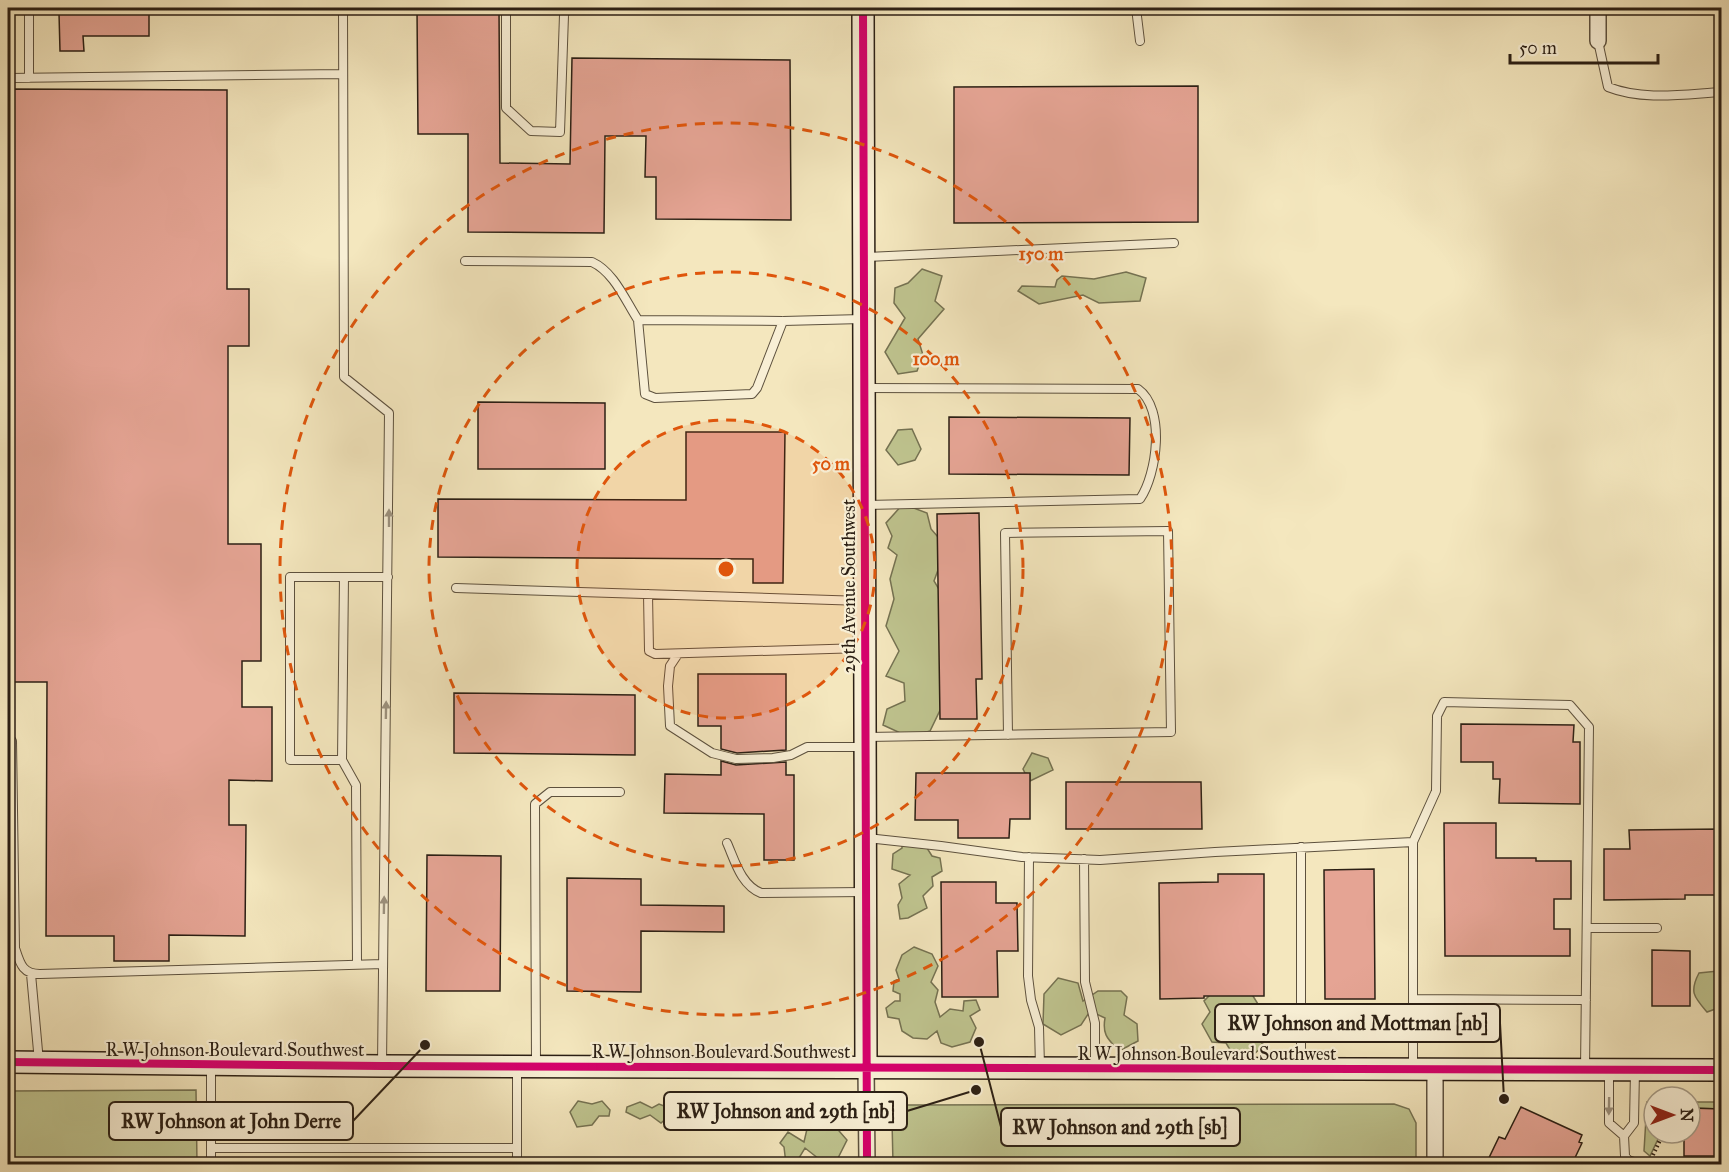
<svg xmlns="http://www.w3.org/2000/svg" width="1729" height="1172" font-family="'IM FELL Great Primer',serif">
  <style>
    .green { fill: #bfc48f; stroke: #757252; stroke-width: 1.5 }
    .building { fill: #e5a494; stroke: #2b1f14; stroke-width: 1.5 }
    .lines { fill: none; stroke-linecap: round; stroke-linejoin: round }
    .lane-casing { stroke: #5d513e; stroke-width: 10 }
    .street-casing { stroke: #5d513e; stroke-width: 18 }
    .secondary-casing { stroke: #2b1f14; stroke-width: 24 }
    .path { stroke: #2b1f14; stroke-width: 4; stroke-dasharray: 1.5 3; stroke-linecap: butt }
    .lane { stroke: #f8efd5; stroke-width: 8 }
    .street { stroke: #f8efd5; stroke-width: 15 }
    .secondary { stroke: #f8efd5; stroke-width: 21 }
    .cycleway-casing { stroke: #f8efd5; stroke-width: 11 }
    .cycleway { stroke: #d6006c; stroke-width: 8 }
    .oneway { fill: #9c917e }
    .ring { fill: none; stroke: #df560c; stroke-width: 3; stroke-dasharray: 10 8 }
    .labels { text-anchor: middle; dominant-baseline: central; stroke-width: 4.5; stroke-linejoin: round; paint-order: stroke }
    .street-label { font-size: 18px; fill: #2b1f14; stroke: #f8efd5 }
    .centre { fill: #df560c; stroke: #f8efd5; stroke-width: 3 }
    .ring-label { font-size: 18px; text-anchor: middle; font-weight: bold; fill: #df560c; stroke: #f8efd5; stroke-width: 4.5; stroke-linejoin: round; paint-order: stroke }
    .leader { fill: none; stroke: #2b1f14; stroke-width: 2 }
    .callout-dot { fill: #2b1f14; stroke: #f8efd5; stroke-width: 2 }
    .callout { fill: #f8efd5; stroke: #2b1f14; stroke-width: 2 }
    .callout-label { font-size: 20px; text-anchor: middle; font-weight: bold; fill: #2b1f14 }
  </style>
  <rect width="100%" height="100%" fill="#f4e7be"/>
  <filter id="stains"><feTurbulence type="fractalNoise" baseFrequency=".00333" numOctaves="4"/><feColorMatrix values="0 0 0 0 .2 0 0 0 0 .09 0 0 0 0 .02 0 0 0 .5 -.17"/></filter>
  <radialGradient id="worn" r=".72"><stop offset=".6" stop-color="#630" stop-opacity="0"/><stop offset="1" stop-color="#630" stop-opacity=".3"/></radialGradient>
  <path class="green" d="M922,269l20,7 -7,25 9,8 -26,30 5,16 -6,16 -19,3 -13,-22 20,-34 -11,-15 1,-15 13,-5z
    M1126,272l20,6 -6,23 -41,2 -16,-8 -44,9 -21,-13 4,-5 33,1 2,-7 5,-4 32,3z
    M912,429l9,20 -6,11 -17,5 -12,-15 12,-20z
    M903,504l24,9 4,16 7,8 7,14 -11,30 15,25 -5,96 -14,29 -21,6 -26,-12 4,-16 18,-8 -1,-18 -18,-7 13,-25 -13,-25 8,-27 -4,-20 7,-24 -9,-7 4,-12 -6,-13z
    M1032,753l16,5 5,12 -23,11v-7l-5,-1 -2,-4z
    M914,842l7,6h6l5,8 8,2 2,13 -10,6 1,9 -10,10 4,12 -19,10 -8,1 -2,-14 4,-7 -3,-14 11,-9 -18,-6 1,-15 9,-6v-4z
    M914,947l18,7 6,12 -7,16 7,8 -3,12 5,15 10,-8 13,2 1,-10 12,-1 4,10 -10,6 6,12 -6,14 -18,5 -11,-4 -4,-12 -10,8 -14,-1 -11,-7 -3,-12 -11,-2 -2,-9 9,-7h5v-7l-7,-3 1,-10 5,-2 -3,-9 6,-15z
    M1718,971l3,3v33l-14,5c-13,-15 -18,-20 -8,-39z
    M1058,978l20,5 5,18 15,-10h23l6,6 -3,18 13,9 1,17 -19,10c-11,-12 -17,-16 -14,-33l-11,-5 -2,-5 -11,17 -20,10 -18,-11 1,-30z
    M1218,987l27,1 8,8 8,13 -15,20 18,16 -13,12 -19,-4 -6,-10 -14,-1 -10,-18 8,-12 -6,-11z
    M196,1090l1,74h-189v-73z
    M754,1096l16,4 21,-1 24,10 18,15 14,16 -12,24h-21l5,-5 -14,-11 -6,10 -13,6 -2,-17 -4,-4 8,-11 16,10 3,-13 -31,-11 -6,1 -21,-5 -15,5 -13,-5h-20v-7l17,-4 25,2z
    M578,1101l14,3 10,-3 8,9 -1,6h-10l-7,9 -15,2 -7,-15z
    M640,1102l12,6 7,-4 13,5 3,-4 15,6 1,10 -11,5 -1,-11 -11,2 -7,6 -11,-8 -10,4 -14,-7 1,-5z
    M1647,1102h7v31h2l3,4 -9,19 -6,-5z
    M1690,1102h31v7l-31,-1z
    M1394,1104l15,5 7,14v41h-523l-1,-44 13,-15z"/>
  <path class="building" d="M417,8h82l1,155 70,1 2,-106 218,2 1,160 -135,-1v-42h-11l1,-41h-41l-1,97 -136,-1v-98h-50z
    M149,12v24h-66l1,15h-24l-1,-38z
    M1198,86v136l-244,1v-136z
    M8,89l219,1v199h22v57h-21v198h33v117h-19v46h30v74l-43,-1v45h17l-1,111 -76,-1v26h-55v-25h-68l1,-254h-39z
    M478,402l127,1v66h-127z
    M949,417l181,1 -1,57 -180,-1z
    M686,432h99l-2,151h-30v-24l-315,-2v-58l248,1z
    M979,513l3,166h-6l1,40h-37l-3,-205z
    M698,674h88v76l-49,3 -16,-4v-23h-23z
    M454,693l181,2v60l-181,-2z
    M1461,724l113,1 -1,17h7v62l-81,-1 1,-24h-7v-17h-32z
    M721,761l15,4 50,-3v13h8v85h-30v-46l-100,-1 1,-39 56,1z
    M916,773h114v46h-20l-1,19h-51v-18h-43z
    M1066,782h135l1,47h-136z
    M1444,823h52v35h40v3h35v38h-17v30h16v27h-125z
    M1722,829v66h-37v4l-81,1v-51h26l-1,-19z
    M427,855l74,1 -1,135h-74z
    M1374,869l1,130h-50l-1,-129z
    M1218,874h46v122h-60v2l-44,1 -1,-116 59,-1z
    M567,878l74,1v26l83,1v26l-83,-1v61l-74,-1z
    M941,882h55v21h21l1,48h-21l1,46h-56z
    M1652,950l38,1v55h-38z
    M1521,1107l61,28 -3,7 3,1 -10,21h-86l13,-27 6,2z
    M1690,1108l32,1v47h-38v-23h6z"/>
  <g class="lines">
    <defs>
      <path id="lane" d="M29,8v70
        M343,8l1,369 45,36 -7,652
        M506,8v100l25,23 29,1 4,-117 3,-7
        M1136,8l4,33
        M1511,8h123
        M1598,41l10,46c35,14 77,7 114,5
        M8,78l335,-4
        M867,257l307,-14
        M465,261l127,1c22,10 33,38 46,58l145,1 79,-2
        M638,320l7,74 10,4 97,-4 5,-6 26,-67
        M865,388l273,1c28,20 19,85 2,110l-274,6
        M456,588l407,13
        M648,594l1,57 6,3 208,-6
        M678,654l-8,12 -2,20 2,40 42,27 24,6 37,-1 18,-3 16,-8h57
        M8,736l4,5 3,207c5,15 7,26 25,26l343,-10
        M867,737l304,-5 -3,-201 -163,2 3,202
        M342,760l2,-183
        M867,838l74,8 81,11 78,3 115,-8 198,-10
        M727,843c8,18 14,42 34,50l103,-1
        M1301,847v220
        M1029,857l-1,119 3,24 8,27 1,40
        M1084,859l1,123 10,41v43
        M1587,928h70
        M357,964l-1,-179 -14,-25h-52v-183h98
        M31,974l8,88
        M1413,999l173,1
        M536,1065l-1,-261 15,-12h70
        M211,1067v97
        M517,1068v96
        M1413,1068v-226l23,-51 1,-75 7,-14 126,3 19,22 -4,342
        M1635,1070l-1,53 -10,13 1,20 3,4 11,4
        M1609,1073v50l15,13
        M211,1148h306"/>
      <path id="street" d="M1598,8v33
        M866,1068l1,96
        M1435,1164v-95"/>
      <path id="secondary" d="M863,8l3,1060
        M8,1062l374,4 1340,4"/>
    </defs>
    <use href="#lane" class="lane-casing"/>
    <use href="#street" class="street-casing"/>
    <use href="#secondary" class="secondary-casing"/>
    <path class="path" d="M1662,1136h6l3,-3
      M1653,1155l9,-19 -3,-3"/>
    <use href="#lane" class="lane"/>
    <use href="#street" class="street"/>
    <use href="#secondary" class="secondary"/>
    <defs>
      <path id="cycleway" d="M863,8l4,1156
        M8,1062l374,4 1340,4"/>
    </defs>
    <use href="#cycleway" class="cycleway-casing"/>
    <use href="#cycleway" class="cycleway"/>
  </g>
  <defs><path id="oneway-solid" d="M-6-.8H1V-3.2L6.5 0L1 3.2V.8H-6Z" transform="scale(1.5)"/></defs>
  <g class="oneway">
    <use href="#oneway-solid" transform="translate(389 518) rotate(-90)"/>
    <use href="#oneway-solid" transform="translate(386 710) rotate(-89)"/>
    <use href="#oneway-solid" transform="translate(384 905) rotate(-89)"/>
    <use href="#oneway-solid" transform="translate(1609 1106) rotate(91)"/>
  </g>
  <circle cx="726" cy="569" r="149" fill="#df560c" fill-opacity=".12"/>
  <g class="ring">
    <circle cx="726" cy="569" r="149"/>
    <circle cx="726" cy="569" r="297"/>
    <circle cx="726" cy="569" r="446"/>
  </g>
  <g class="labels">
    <g class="street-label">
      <text transform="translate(849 586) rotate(-90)">29th Avenue Southwest</text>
      <text x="235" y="1050">R W Johnson Boulevard Southwest</text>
      <text x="721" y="1052">R W Johnson Boulevard Southwest</text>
      <text x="1207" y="1054">R W Johnson Boulevard Southwest</text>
    </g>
  </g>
  <circle cx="726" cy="569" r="9" class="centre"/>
  <g class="ring-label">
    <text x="1041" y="260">150 m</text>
    <text x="936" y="365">100 m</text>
    <text x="831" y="470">50 m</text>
  </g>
  <path class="leader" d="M1504 1099L1500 1023M976 1090L907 1111M425 1045L353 1121M979 1042L1001 1127"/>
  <g class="callout-dot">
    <circle cx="1504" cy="1099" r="6"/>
    <circle cx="976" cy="1090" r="6"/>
    <circle cx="425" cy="1045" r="6"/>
    <circle cx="979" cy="1042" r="6"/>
  </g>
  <g class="callout">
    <rect x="1215" y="1004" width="285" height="38" rx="6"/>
    <rect x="664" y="1092" width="243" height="38" rx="6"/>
    <rect x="109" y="1102" width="244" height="38" rx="6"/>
    <rect x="1001" y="1108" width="239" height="38" rx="6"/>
  </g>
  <g class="callout-label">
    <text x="1358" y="1030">RW Johnson and Mottman [nb]</text>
    <text x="786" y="1118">RW Johnson and 29th [nb]</text>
    <text x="231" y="1128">RW Johnson at John Derre</text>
    <text x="1120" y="1134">RW Johnson and 29th [sb]</text>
  </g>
  <rect width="1729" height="1172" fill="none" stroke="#f4e7be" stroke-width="30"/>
  <rect x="9" y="9" width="1711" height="1154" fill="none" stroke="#2b1f14" stroke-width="3"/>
  <rect x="15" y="15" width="1699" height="1142" fill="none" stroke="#2b1f14" stroke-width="1.5"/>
  <g transform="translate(1672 1115) rotate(90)"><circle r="28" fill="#f8efd5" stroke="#a69c88" stroke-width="1.5"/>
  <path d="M0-4.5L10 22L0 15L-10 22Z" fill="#8f2418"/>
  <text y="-9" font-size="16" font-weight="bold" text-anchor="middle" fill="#2b1f14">N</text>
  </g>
  <path d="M1510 54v9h148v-9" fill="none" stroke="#2b1f14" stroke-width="3"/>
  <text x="1519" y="54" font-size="18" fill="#2b1f14" stroke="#f8efd5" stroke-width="4.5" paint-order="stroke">50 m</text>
  <rect width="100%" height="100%" filter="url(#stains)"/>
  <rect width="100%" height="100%" fill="url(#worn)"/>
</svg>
